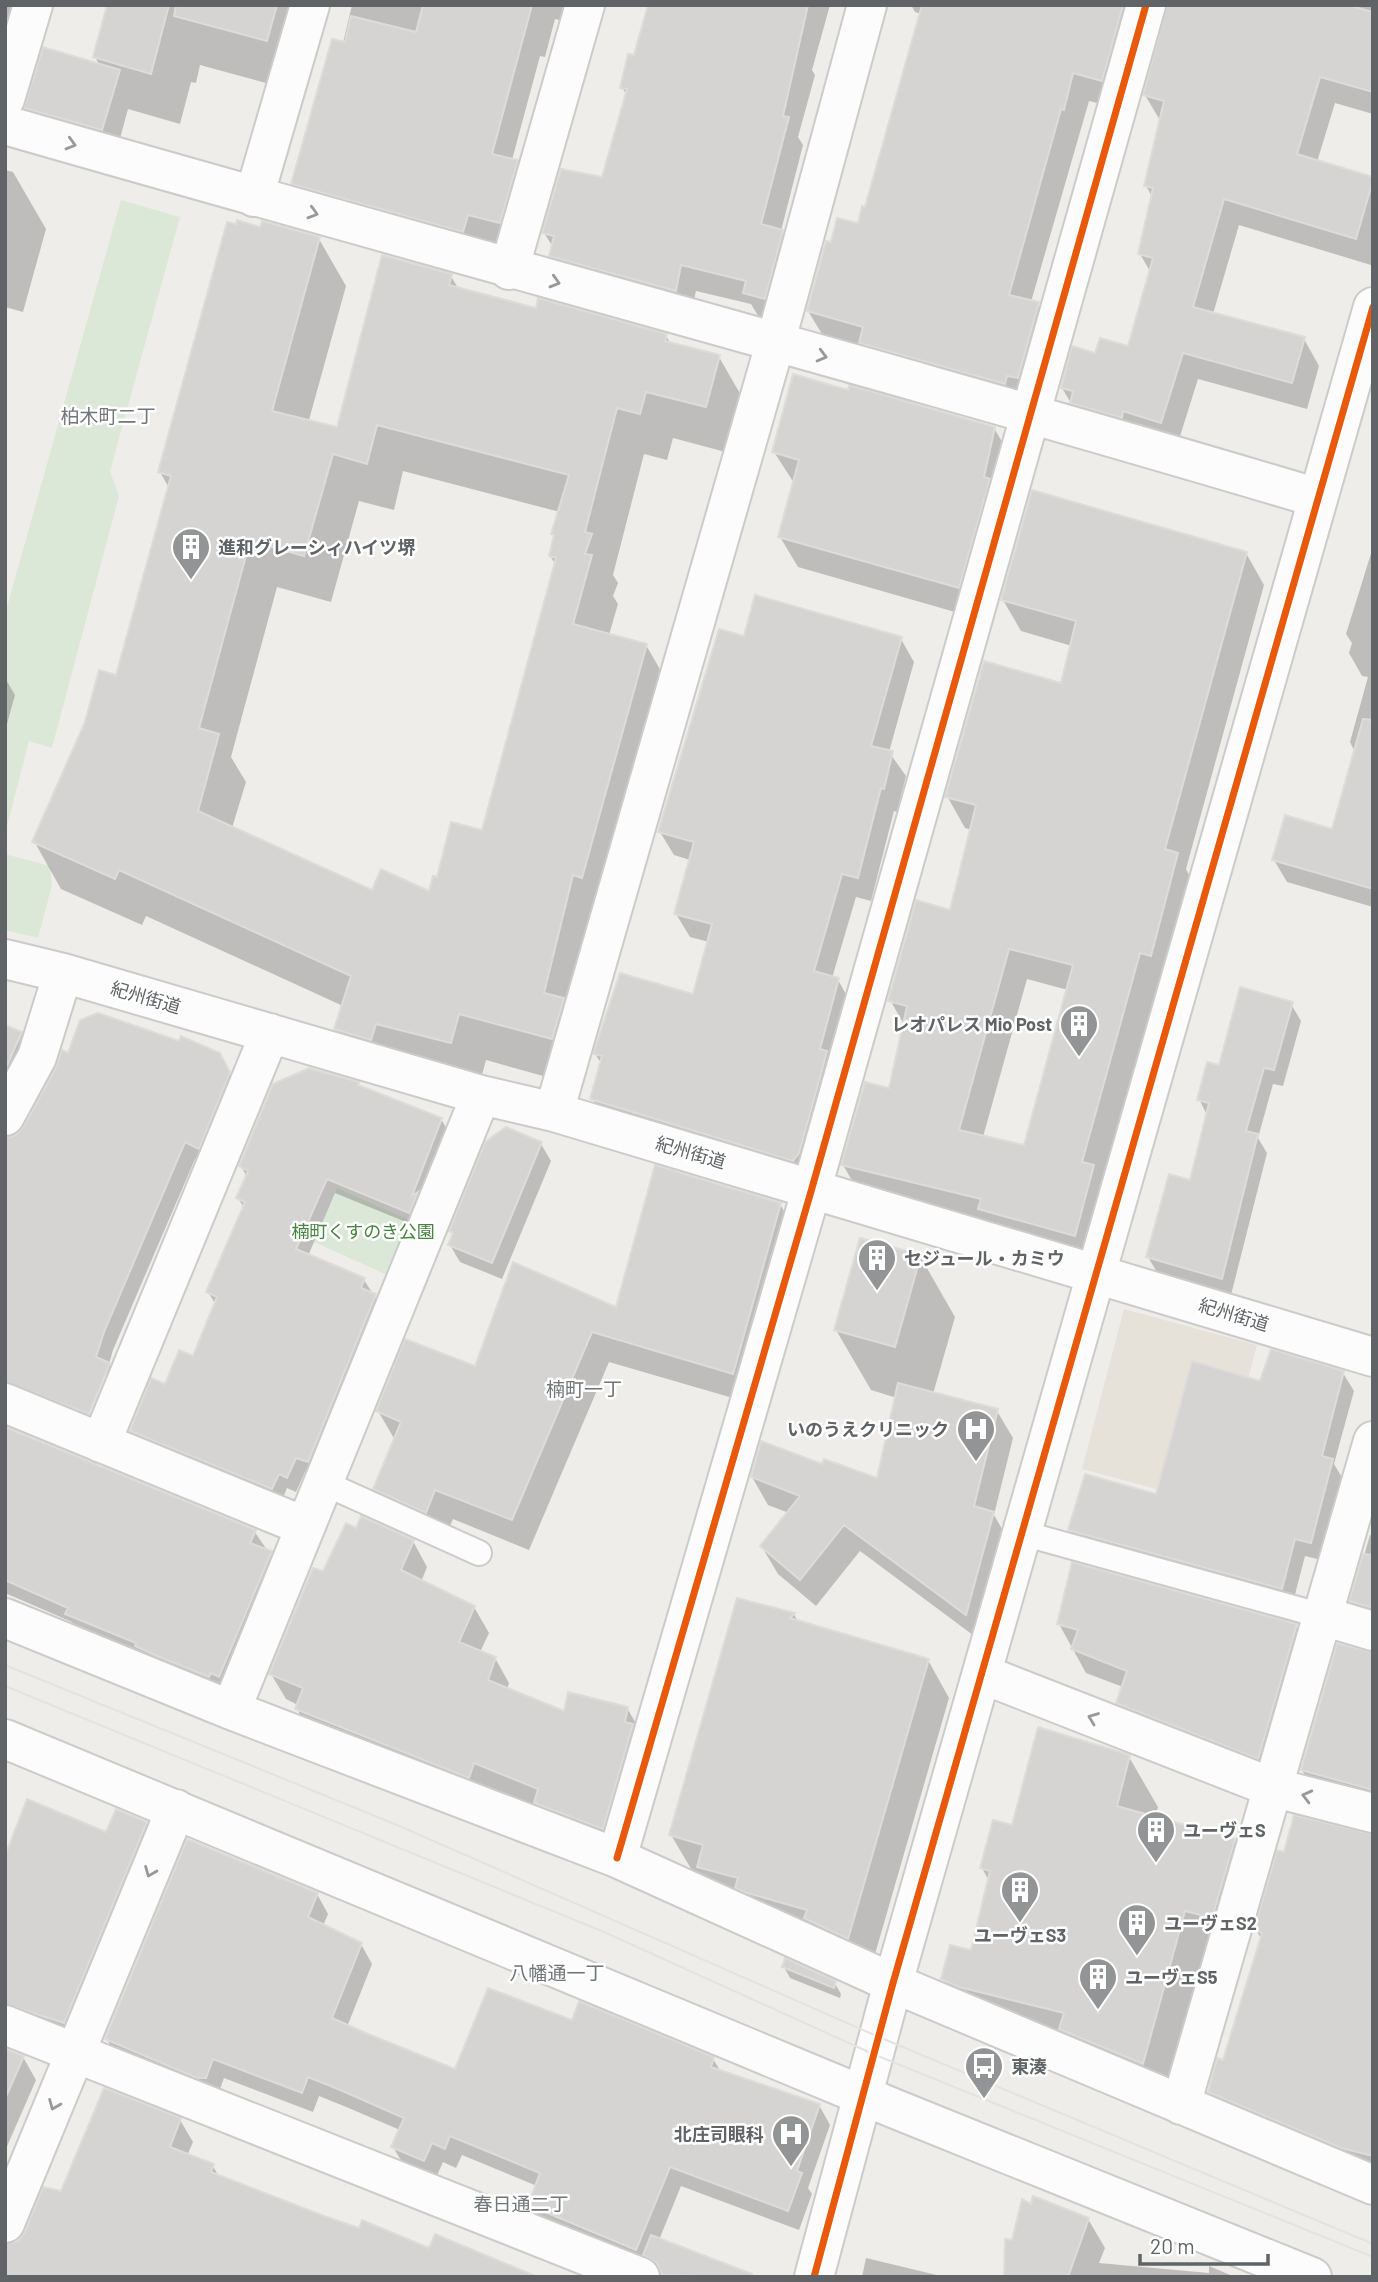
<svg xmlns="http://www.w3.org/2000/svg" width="1378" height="2282" font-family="Barlow,'Noto Sans JP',sans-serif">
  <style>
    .commercial { fill: #e7e2d9 }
    .green { fill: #dce8d7 }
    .shadow { fill: #0003; fill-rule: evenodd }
    .building { fill: #d5d4d3; stroke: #dedcd9; stroke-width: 2; fill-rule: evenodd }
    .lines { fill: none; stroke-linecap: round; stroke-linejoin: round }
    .service-casing { stroke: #cbcbca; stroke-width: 28 }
    .minor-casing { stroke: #cbcbca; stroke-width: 42 }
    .tertiary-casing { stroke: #cbcbca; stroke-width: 42 }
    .service { stroke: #fdfcfc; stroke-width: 24 }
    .minor { stroke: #fdfcfc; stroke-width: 38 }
    .tertiary { stroke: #fdfcfc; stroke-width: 38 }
    .tram { stroke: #e3e3e2; stroke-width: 2 }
    .cycleway-casing { stroke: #fff; stroke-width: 11 }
    .cycleway { stroke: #e8590c; stroke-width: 7 }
    .oneway { stroke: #97999b }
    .labels { text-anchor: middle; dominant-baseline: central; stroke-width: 5; stroke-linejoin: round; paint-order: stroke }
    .poi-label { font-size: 18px; font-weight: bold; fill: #606467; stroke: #fff; text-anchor: start }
    .street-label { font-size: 18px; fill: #606467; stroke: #fff }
    .park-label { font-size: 18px; fill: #488441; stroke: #fff }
    .neighbourhood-label { font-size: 19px; fill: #717679; stroke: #fff }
  </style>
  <rect width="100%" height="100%" fill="#efedea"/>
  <path class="commercial" d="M1124,1309l133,36 -42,160 -133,-36z"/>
  <path class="green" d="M121,200l59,17 -70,254 9,25 -67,252 -23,-7 -24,93v-220z
    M5,854l45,12 2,19 -14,53 -33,-8z
    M337,1188l74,33 -24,54 -73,-33z"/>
  <path class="shadow" d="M5,5h46l-46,118z
    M108,5h211l-23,86 -96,-26 -4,18 -5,-1 -11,42 -52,-15 -12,44 -72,-31 -14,-24 70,-32 -5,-9z
    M352,5h240l-13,20 -24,-6 -10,38 -5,-1 -28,104 5,1 15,27 -17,60 -207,-38 -15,-27 50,-140z
    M650,5h180l-18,65 3,5 -17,62 5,8 -22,86 16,27 -18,67 -19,-6 -9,-15 -55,-13 -6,26 -124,-35 -15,-27 2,-8 -9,-14 59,-54 24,-83 -5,-9 14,-30z
    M911,5h229l-22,103 -29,-7 -58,201 7,2 16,28 -20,74 -209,-67 -17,-28 24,-66 27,-20 7,-16 55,-195 -6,-2z
    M1203,5h170v109l-38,-11 -18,59 56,17v79l-2,7 -132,-40 -26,89 91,25 15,27 -12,43 -109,-30 -22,70 -98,-34 -16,-27 35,-33 32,-7 22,-75 -11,-19 13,-56 -7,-12 15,-64 -16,-27z
    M5,170l8,2 33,57 -23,83 -18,-5z
    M262,229l57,10 27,47 -37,134 29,10 113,-154 8,14 78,20 129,26 5,8 48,13 27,47 -13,50 -60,-16 -6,22 -23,-6 -31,121 5,8 -5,13 5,8 -9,31 37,10 27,47 -94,394 -93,-26 -8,30 -115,-14 -27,-47 7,-23 -197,-90 -4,9 -81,-36 -27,-48 53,-118 30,-46 52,-189 -9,-16zM403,471l157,41 -10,44 6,9 -73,267 -45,47 -8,14 -57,-1 -141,-64 14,-46 -15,-25 46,-170 54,15 28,-101 35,9z
    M994,428l18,31 -36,159 -178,-51 -18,-30 14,-54 -20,-31z
    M1373,547v360l-86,-25 -13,-22 59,-29 22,-79 -5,-10 18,-65 -6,-1 -13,-23 3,-10 -6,-9z
    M1246,553l18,32 -78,284 9,17 -26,101 -11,-3 -56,199 -9,84 -232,-71 -18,-31 47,-75 15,-64 -15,-26 62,-88 20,-82 -7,-2 -18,-32 115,-110 10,-40 -51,-15 -18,-31zM1027,979l41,11 -42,157 -43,-10z
    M745,638l156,1 13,23 -25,90 17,24 -9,36 -3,-1 -23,90 -15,-4 -24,81 6,2 13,23 -41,180 -204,-61 -14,-24 10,-34 -7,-10 100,-58 14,-54 -19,-5 -14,-23 14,-54 -16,-5 -14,-23z
    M5,678l10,17 -10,36z
    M1291,1004l10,17 -18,65 -10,-2 -15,54 9,15 -36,142 -73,-21 -10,-17 43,-75 16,-67 -8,-16 22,-31z
    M5,1027l16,6 10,18 -26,54z
    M229,1073l10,18 -30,74 -14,-6 -82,191 -4,14 10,18 -20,49 -94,-29v-226zM105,1371l3,3 -20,49 -4,-2z
    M358,1084l2,4 81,31 9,15 -32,93 -83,-34 -27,63 56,24 20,31 -67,166 -12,-5 -9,20 -9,-4 -6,15 -141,-57 -8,-15 33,-45 29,-28 22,-53 -8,-13 36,-84 -6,-10 9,-21 -6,-11z
    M541,1144l10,17 -49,118 -42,-17 -10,-17 4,-9 -3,-5z
    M780,1204l18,31 -48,168 -141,-41 -80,188 -76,-31 -10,23 -51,-23 -17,-30 20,-49 -17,-29 239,-101z
    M920,1256l35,61 -22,77 64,17 16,27 -19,77 15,26 -28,100 -121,-90 -44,55 -38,-32 -16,-27 27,-34 -21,-8 -16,-28 71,-11 55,14 19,-82 -26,-8 -35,-60z
    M1343,1373l11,18 -20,73 9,15 -22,81 -16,-4 -13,50 -212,-58 -10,-18 87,-34 104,-113z
    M5,1429l249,102 27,39 -52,124 -152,-62 -5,-10 -67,-29z
    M357,1530l56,11 14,26 -6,15 53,25 15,26 -9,19 15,6 14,25 -2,7 58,23 62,-5 15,26 -25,119 -78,-45 -50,-21 -6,15 -172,-68 -14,-25 1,-4 -12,-6 -15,-25 53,-101z
    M1370,1535l3,1v89l-10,-4 -12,-20z
    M738,1600l56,14 4,8 130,38 21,38 -80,277 -148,-70 -17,-30 -11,-3 -22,-37z
    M1059,1624l237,2 14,23 -38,132 -140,-55 -14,-23 5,-16 -37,-14z
    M1373,1653v154l-59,-17 -12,-20z
    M1129,1757l29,50 -3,12 79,21 29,50 -92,223 -199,-84 -29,-50 30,-27 16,-71 -7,-13 32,-41z
    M146,1823l13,23 -83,199 -38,-15 -13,-22 82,-174z
    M1373,1836v337l-152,-61 -11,-21 14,-29 38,-122 -6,-10 29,-76z
    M317,1894l11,20 -5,12 38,18 11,20 -25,63 109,44 117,-49 140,37 8,13 98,33 11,20 -22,63 4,6 -13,36 -118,-44 -22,54 95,37h-97l-116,-53 -11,-20 7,-18 -75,-31 -6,13 -13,-6 -8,18 -30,-13 -12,-20 7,-17 -49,-21 -32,-13 -6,16 -89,-34 -7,19 -99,-38 -11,-20z
    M784,1967l50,15 7,12 -1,4 -50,-20z
    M5,2049l18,8 13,23 -31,71z
    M180,2120l13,22 -6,14 26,10 6,11 105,41 106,32 6,-14 103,41h-523l-1,-34 48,-50z
    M1032,2207l56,12 17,29 -6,15 110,10v-7l26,11h-229l7,-35z
    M866,2258l79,19h-83z"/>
  <path class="building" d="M107,5h62l-18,69 -58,-17z
    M176,5h101l-10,36 -93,-25z
    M423,5h109l-40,149 26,6 -18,63 -32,-8 -5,17 -172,-48 41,-145 13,3 6,-26 65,16z
    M648,5h160l-25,111 6,1 -28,107 22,6 -18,69 -22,-6 3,-12 -65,-16 -5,26 -127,-35 5,-20 -12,-3 19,-64 41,8 25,-88 -7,-1 8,-34 6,1z
    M922,5h201l-21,76 -29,-8 -9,37 -3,-1 -52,186 30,7 -21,76 -11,-2 -2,8 -146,-41 4,-16 -56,-16 19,-70 5,1 6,-24 21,5 4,-17 3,1z
    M1167,5h180l26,7v80l-53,-15 -23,77 76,23v3l-17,59 -132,-40 -31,108 112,30 -13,46 -109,-30 -22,70 -38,-12 -1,7 -52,-15 3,-12 -12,-3 11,-42 23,7 5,-15 28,8 25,-88 -15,-4 15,-66 -9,-2 20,-85 -21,-6z
    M43,47l77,23 -18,60 -78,-22z
    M237,220l23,7 2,-6 58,16 -48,174 65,16 45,-172 70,19 -3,11 87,23 2,-10 129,36 -2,7 55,14 -14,52 -60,-15 -6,22 -23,-6 -32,124 7,2 -7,20 7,1 -19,69 74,20 -65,234 -9,-3 -29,118 20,5 -12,41 -93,-25 -8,29 -75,-19 -5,16 -37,-11 17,-53 -232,-106 -4,9 -83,-37 53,-120 14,-52 17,5 55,-199 -13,-4 69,-250 9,2zM377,425l192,50 -18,59 3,1 -5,21 7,2 -74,272 -31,-8 -14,55 -4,-1 -4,15 -48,-22 -9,21 -174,-79 21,-77 -20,-6 51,-187 54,15 29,-102 34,10z
    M793,374l55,16 1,-5 146,42 -11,50 6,2 -31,109 -181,-51 21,-77 -27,-8z
    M1032,490l215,62 -82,297 13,4 -27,103 -11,-3 -58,209 12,3 -19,71 -97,-27 3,-10 -140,-34 24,-83 24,6 18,-82 -19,-5 28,-101 34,10 26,-105 -31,-8 39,-136 77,22 15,-62 -75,-21zM1009,949l64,16 -49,180 -65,-15z
    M755,595l147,42 -31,109 22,5 -9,38 -3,-1 -23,90 -16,-4 -28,97 25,7 -19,71 7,2 -5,19 -23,83 -6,8 -203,-62 12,-43 -9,-2 27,-81 73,21 19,-70 -38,-10 20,-72 -36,-10 61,-203 25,7z
    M1363,719l10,1v169l-101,-29 13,-45 47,14z
    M1240,987l53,15 -19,68 -10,-2 -18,63 12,3 -36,145 -76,-22 23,-83 21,6 19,-77 -12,-3 10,-38 12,3z
    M98,1013l81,28 2,-5 39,17 10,19 -31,77 -14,-7 -81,190 -8,25 14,6 -21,51 -84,-32v-244l11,-3 8,-9 32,-59 6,-17 6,3 12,-33z
    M5,1025l17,7 -17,38z
    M309,1068l50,14 -1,3 84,33 -30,78 6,-4 -9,21 -82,-34 -31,70 69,29 -4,10 15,6 -68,168 -12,-4 -9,20 -8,-4 -7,15 -142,-58 21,-53 14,6 14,-34 14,6 24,-59 -11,-5 39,-90 -9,-4 12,-27 -9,-5 34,-82z
    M506,1127l36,15 -50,121 -44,-18 5,-12 -4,-2 36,-89z
    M655,1165l126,38 -48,171 -141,-42 -80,188 -77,-30 -9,23 -53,-24 28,-67 -25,-11 29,-72 70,27 38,-104 103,45z
    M860,1238l61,17 -26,92 -61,-17z
    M1271,1349l73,22 -22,85 11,3 -22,84 -16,-4 -13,50 -214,-59 17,-56 71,20 36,-133 68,20z
    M898,1383l100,26 -24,97 20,6 -28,103 -122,-90 -44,55 -40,-34 40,-50 -49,-19 10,-36 61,23 2,-5 53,19z
    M5,1427l251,103 -6,13 22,8 -53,126 -8,-4 -2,4 -52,-21 -22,-10 1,-3 -71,-29 3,-6 -63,-28z
    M361,1516l53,24 -13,30 74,36 -16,36 37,15 -8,23 76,31 4,-19 60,15 -3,15 8,2 -30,105 -69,-26 4,-14 -64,-26 -5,15 -174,-69 8,-21 -34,-14 44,-106 10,3 23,-48 10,5z
    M1363,1554l10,1v53l-24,-7z
    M1072,1562l225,62 -39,135 -142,-56 11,-32 -56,-22 7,-19 -21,-6z
    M737,1598l58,15 -5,5 139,41 -81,280 -44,-21 3,-8 -63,-18 -9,-4 3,-10 -41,-11 6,-22 -34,-10z
    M1337,1643l36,9v138l-72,-20z
    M1038,1727l92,28 -13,51 118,33 -23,79 -27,-7 -42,153 -84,-35 5,-16 -105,-26 -18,-8 9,-34 21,5 19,-79 -10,-3 13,-48 19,5z
    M27,1799l79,33 10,-23 31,13 -83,201 -59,-19v-148z
    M1294,1815l79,19v322l-32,-8 -133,-56 9,-34 6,2 19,-62 20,-65 -8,-3 23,-80 7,2z
    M187,1839l131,54 -10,24 54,26 -30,75 36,16 87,35 33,-81 84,32 7,-19 135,56 -3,10 109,37 -23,67 5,2 -14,38 -118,-44 -34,83 -108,-45 12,-32 -90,-37 -5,13 -13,-6 -8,18 -33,-14 13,-29 -66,-29 -30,-12 -6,16 -89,-34 -7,19h-9l-92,-39z
    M785,1958l51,23 -2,7 -52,-21z
    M5,2049l19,7 -19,43z
    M104,2088l77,30 -11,29 44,17 -3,8 113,44 35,12 3,-8 67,28 6,-14 103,43h-533v-33l13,-3 7,-9 18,-45 18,4z
    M1033,2196l56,22 -21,59h-64l1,-38 7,1 10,-41 9,5z
    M651,2235l101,39v3l-90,-2 -5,-12 -14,-8z"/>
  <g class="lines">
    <defs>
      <path id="service" d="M324,1483l155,70
        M1022,1533l301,83"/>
      <path id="minor" d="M5,99l28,-94
        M5,125c437,126 877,243 1313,373
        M254,197l56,-192
        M509,270l76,-265
        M5,959l58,14 418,122 73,17 819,245
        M554,1112l221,-768 92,-339
        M5,1116l32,-59 26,-84
        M5,1403l299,123
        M101,1443l169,-410
        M1323,1616l50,15
        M5,1618l226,92 386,148 276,125 480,202
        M982,1674l289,113 102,26
        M231,1710l250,-615
        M5,1739l888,369 419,169
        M617,1858l195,-670 334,-1183
        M5,2025l635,252
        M1181,2105l192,-664
        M5,2223l171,-414"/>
      <path id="tertiary" d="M814,2277l79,-294 480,-1676"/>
    </defs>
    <use href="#service" class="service-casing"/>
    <use href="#minor" class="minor-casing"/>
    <use href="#tertiary" class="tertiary-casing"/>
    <use href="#service" class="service"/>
    <use href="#minor" class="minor"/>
    <use href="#tertiary" class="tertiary"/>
    <path class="tram" d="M5,1665l392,160 482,212 494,207
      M5,1686l599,246 269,122 500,203"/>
    <defs>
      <path id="cycleway" d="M617,1858l195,-670 334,-1183
        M814,2277l79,-294 480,-1676"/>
    </defs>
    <use href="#cycleway" class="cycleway-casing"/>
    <use href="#cycleway" class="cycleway"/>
  </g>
  <defs><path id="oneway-chevron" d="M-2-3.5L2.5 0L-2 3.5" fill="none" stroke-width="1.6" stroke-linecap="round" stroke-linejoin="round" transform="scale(1.75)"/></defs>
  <g class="oneway">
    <use href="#oneway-chevron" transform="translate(71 144) rotate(16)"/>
    <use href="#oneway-chevron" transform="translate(313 213) rotate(16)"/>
    <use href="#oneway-chevron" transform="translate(555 282) rotate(16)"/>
    <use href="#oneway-chevron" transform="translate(822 356) rotate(15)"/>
    <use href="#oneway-chevron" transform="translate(1093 1718) rotate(-159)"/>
    <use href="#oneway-chevron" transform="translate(1307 1796) rotate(-166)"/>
    <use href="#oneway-chevron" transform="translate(150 1872) rotate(112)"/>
    <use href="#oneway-chevron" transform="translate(54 2105) rotate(112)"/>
  </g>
  <defs>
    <symbol id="building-pin" viewBox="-11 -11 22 30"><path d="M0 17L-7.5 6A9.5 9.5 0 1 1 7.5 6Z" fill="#929495" stroke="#fff"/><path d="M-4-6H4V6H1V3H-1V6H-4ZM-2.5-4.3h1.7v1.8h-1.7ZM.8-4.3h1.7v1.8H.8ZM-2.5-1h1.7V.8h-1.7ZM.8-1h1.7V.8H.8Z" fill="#fff"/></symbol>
    <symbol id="hospital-pin" viewBox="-11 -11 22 30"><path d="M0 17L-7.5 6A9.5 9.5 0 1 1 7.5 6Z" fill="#929495" stroke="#fff"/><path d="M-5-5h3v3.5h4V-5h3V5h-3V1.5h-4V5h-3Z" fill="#fff"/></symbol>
    <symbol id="bus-pin" viewBox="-11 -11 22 30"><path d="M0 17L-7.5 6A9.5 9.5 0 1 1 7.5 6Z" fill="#929495" stroke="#fff"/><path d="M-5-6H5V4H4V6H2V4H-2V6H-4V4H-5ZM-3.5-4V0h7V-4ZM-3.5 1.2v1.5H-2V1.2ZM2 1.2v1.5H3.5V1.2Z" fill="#fff"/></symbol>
  </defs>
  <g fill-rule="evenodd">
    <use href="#building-pin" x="169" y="525" width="44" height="60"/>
    <use href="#building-pin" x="1057" y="1002" width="44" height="60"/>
    <use href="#building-pin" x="855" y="1236" width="44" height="60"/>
    <use href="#hospital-pin" x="954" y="1407" width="44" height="60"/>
    <use href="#building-pin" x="1134" y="1808" width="44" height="60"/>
    <use href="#building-pin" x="998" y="1868" width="44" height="60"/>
    <use href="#building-pin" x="1115" y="1901" width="44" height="60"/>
    <use href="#building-pin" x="1076" y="1955" width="44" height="60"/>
    <use href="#bus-pin" x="962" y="2044" width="44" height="60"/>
    <use href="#hospital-pin" x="769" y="2112" width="44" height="60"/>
  </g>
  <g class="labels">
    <g class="poi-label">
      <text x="218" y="547">進和グレーシィハイツ堺</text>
      <text x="1052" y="1024" text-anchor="end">レオパレス Mio Post</text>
      <text x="904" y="1258">セジュール・カミウ</text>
      <text x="949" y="1429" text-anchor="end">いのうえクリニック</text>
      <text x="1183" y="1830">ユーヴェS</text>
      <text x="1164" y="1923">ユーヴェS2</text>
      <text x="1020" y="1935" text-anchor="middle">ユーヴェS3</text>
      <text x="1125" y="1977">ユーヴェS5</text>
      <text x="1011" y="2066">東湊</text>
      <text x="764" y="2134" text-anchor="end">北庄司眼科</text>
    </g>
    <g class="street-label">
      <text transform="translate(146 997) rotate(16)">紀州街道</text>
      <text transform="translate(691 1152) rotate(16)">紀州街道</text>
      <text transform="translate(1234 1314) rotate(17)">紀州街道</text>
    </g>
    <g class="park-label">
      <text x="363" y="1231">楠町くすのき公園</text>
    </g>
    <g class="neighbourhood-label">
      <text x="108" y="415">柏木町二丁</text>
      <text x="584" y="1388">楠町一丁</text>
      <text x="557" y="1972">八幡通一丁</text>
      <text x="521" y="2203">春日通二丁</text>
    </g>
  </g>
  <rect width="1378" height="2282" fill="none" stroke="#606467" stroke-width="14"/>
  <path d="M1140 2254v10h128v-10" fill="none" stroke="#606467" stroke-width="3.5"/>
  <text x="1150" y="2254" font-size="21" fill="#606467" stroke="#ffffff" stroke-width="5" paint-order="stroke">20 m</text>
</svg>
